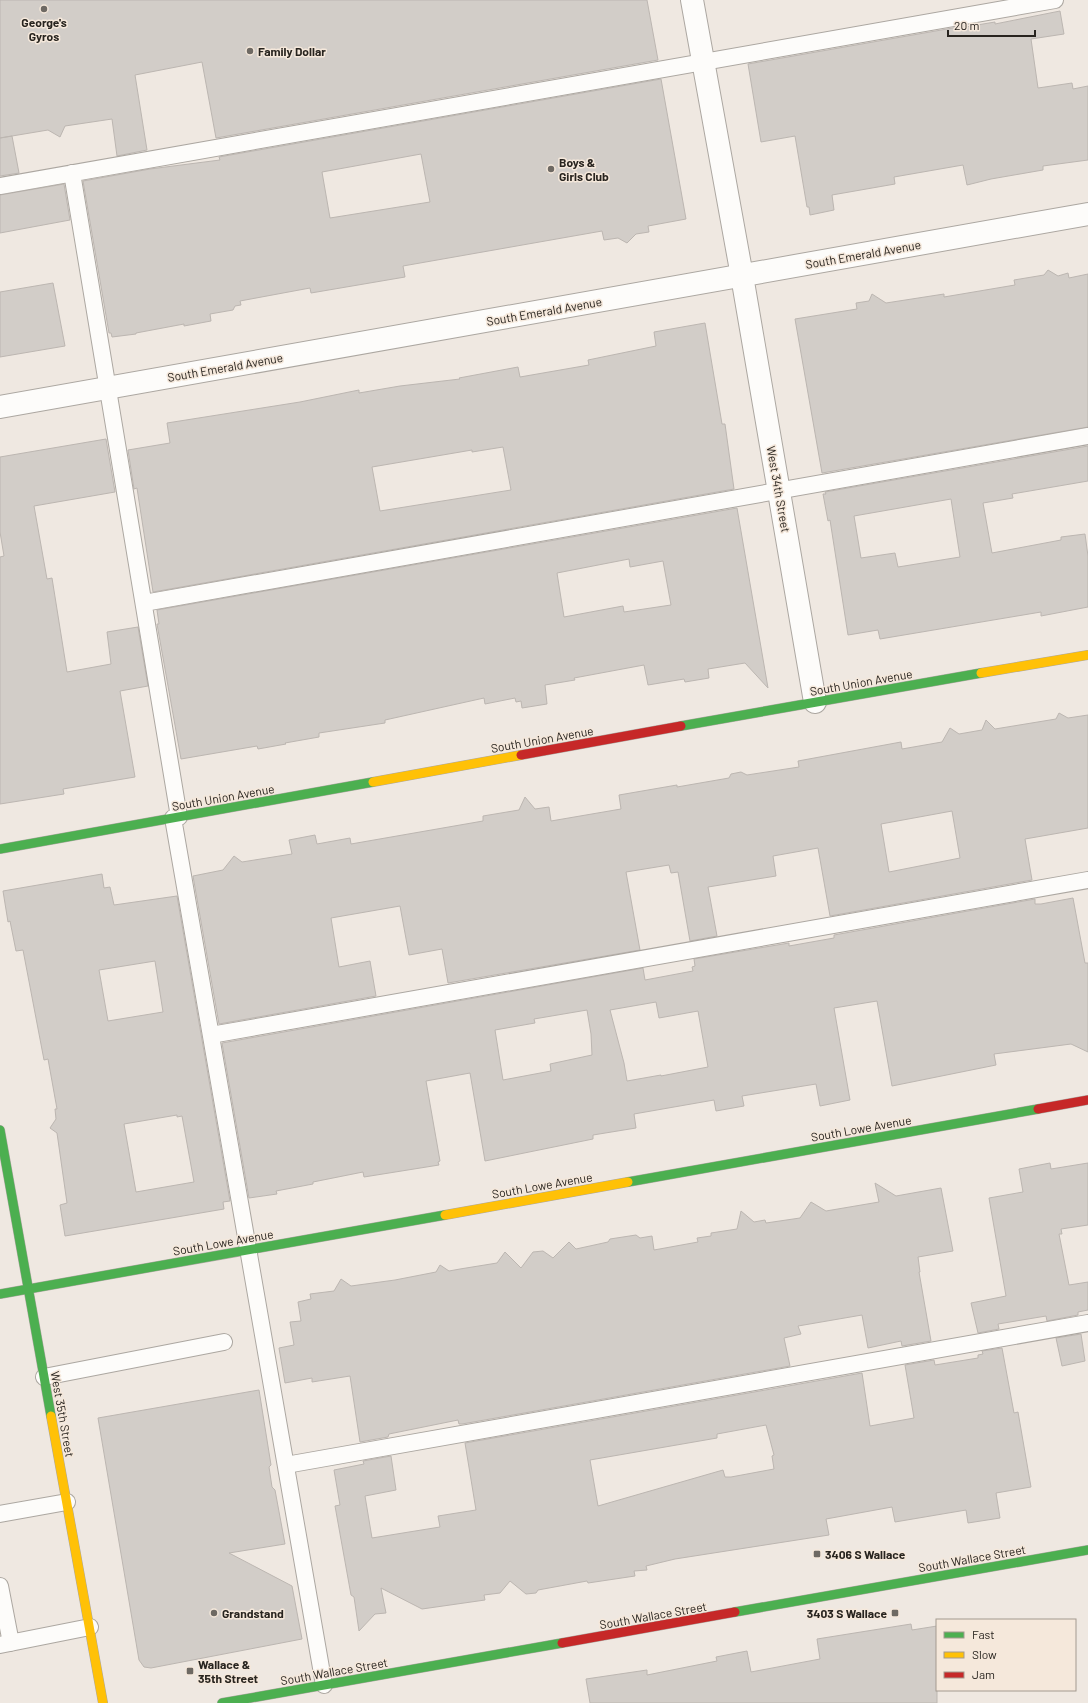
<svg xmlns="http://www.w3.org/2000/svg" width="1088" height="1703" font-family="Barlow,sans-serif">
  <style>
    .building { fill: #d2cdc8; stroke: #bcb6b1; fill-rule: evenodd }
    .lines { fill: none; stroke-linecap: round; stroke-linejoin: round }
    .lane-casing { stroke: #aca7a1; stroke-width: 18 }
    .street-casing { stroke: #aca7a1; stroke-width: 24 }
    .fast-casing { stroke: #aca7a1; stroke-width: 10 }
    .slow-casing { stroke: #aca7a1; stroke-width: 10 }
    .jam-casing { stroke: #aca7a1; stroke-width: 10 }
    .lane { stroke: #fdfcfa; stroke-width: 16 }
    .street { stroke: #fdfcfa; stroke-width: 22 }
    .fast { stroke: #4caf50; stroke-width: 9 }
    .slow { stroke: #ffc107; stroke-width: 9 }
    .jam { stroke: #c62828; stroke-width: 9 }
    .poi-dot { fill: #6e6963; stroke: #f5e8db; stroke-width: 1.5 }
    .labels { text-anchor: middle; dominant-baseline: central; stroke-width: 3; stroke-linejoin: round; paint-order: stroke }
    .poi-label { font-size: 12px; font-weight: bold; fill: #28241f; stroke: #f5e8db; text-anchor: start }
    .street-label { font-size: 12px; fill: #28241f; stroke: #f5e8db }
  </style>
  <rect width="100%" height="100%" fill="#efe8e1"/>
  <path class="building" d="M0,0h647l11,60 -442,78 -14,-76 -67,13 12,75 -30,6 -5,-37 -47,7 -5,11 -12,-7 -48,8 12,-2 7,37 -19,3z
    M1060,11l4,23 -33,5 7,49 34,-5 1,6 15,-3v74l-45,6v4l-52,9 -24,6 -4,-20 -69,12 1,7 -63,11 2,15 -24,5 -1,-8h-2l-12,-71 -34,6 -13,-78 216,-38 1,1 30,-5v2z
    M661,79l25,140 -38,7 1,6 -13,2 -9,9 -9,-5 -14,2 -2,-9 -199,35 2,11 -94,16 -1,-5 -70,13 1,4 -6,1 -2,4 -23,4 1,7 -27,5v-2l-48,9v1l-24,3 -1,-4h-2l-26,-152 67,-12 70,-9 -1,-3zM421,154l9,48 -100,16 -8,-46z
    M64,184l6,36 -70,13v-38z
    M1048,270l10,6 10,-3 1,5 19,-4v153l-266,46 -27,-154 62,-10 -1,-6 13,-2 3,-7 14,9 58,-9v3l71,-12 -1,-5 30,-5z
    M53,283l12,63 -65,11v-65z
    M705,323l17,101h3l9,65 -581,103 -16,-104 -3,1 -6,-39 42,-7 -3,-20 133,-21 59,-12v3l41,-7 60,-7 -1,-1 59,-11 2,10 69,-12 -1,-5 68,-14 -2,-14zM503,447l8,43 -131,21 -8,-44 100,-17v2z
    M106,439l9,53 -81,14 13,73 5,-1 15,94 44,-8 -4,-32 31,-5 10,59 -28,5 15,86 -72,12 1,5 -64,10v-247l4,-1 -4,-24v-75z
    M1088,446v35l-76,13 1,4 -30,5 9,50 69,-13v-3l24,-3 3,22v51l-47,9v-4l-161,27 -2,-9 -30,5 -18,-115 -2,1 -5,-27h3l-1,-2zM951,499l9,58 -62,10 -3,-14 -34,5 -7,-42z
    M737,508l31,180 -23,-25 -37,6 1,9 -24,4 -1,-3 -36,6 -4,-20 -70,13 1,2 -30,5 2,19 -25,4 -1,-7 -5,1 -1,-4 -30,6 -1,-6 -99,22v3l-66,10v4l-34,6 1,1 -28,5 -1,-3 -76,13 -24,-135h2l-2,-14zM629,559l1,8 33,-6 8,44 -47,7 -1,-6 -59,11 -7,-44z
    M1059,713l9,5 20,-3v113l-63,11 7,41 -202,36 -12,-68 -45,8 3,20 -68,11 9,49 -27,5 -12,-69 -7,1 -2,-8 -43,7 14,78 -192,33 -6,-34 -33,6 -9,-49 -69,12 8,49 31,-6 6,35 -157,28 -26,-148 30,-6 11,-14 8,6 50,-8 -3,-14 26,-5 2,9 33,-6 1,6 132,-23v-5l36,-6 6,-13 10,12 14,-2 2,14 70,-12 -2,-14 58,-10v2l52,-9 2,-4 10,-2 6,3 52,-8 -1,-6 103,-19 1,7 40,-7 8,-14 9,6 23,-4 4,-10 9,9 61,-10zM952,811l8,47 -71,14 -8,-48z
    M102,874l2,14 6,-1 4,18 63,-9 53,305 -7,1 1,7 -159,27 -5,-31 7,-2 -10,-70 -7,-5 6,-9 -1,-10h2l-9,-50 -4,1 -21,-110 -7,1 -6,-30 -2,1 -5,-31zM155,961l8,51 -55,9 -9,-51zM177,1115v2l5,-1 12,66 -58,10 -12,-68z
    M1073,898l12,65h3v89l-17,-8 -77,10 2,11 -104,21 -15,-85 -43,7 16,92 -30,6 -4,-22 -74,12 2,10 -28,5 -2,-11 -80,14 2,14 -43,7v4l-108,22 -15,-88 -44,8 14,80 -2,1 1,3 -75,12 -1,-5 -50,10v2l-37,7 1,3 -28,4 -27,-155 421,-75 2,12 48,-9 -1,-4 3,-1 -1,-7 95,-16v3l45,-8v-3l201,-36v5h6zM656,1002l3,16 39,-7 10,56 -47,9v-1l-34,6 -3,-18 -14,-53zM587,1010l4,24 1,21 -42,9 1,7 -48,9 -8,-50 40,-7 -1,-4z
    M1050,1163l1,6 37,-6v62l-27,4 1,5h-3l10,51 19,-3v28l-10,2v3l-31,6 -1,-5 -48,8 1,5 -21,4 -7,-30 35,-7 -17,-98 34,-6 -4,-23z
    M875,1183l21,13 45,-8 12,63 -35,6 2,15h-1l12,69 -29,5 -1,-5 -33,7 -6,-33 -64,11 3,8 -17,4 6,28 -328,58h-3l-1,-4 -69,14 -1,3 -28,5 -10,-66 -38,6v-4l-27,5 -6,-35 15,-3 -4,-23 11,-1 -3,-19 13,-3 -1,-5 24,-3 7,-12 10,7 44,-6 41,-8 4,-7 9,6 11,-2 37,-6 8,-11 16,16 12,-16 10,-1 10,7 16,-16 7,7 32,-7 2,-3 26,-4 4,3 12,-2 2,14 44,-8 -1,-4 14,-2v-3l26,-4 4,-18 13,11 11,-2 1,3 34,-5 11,-16 15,9 53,-9z
    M1081,1334l4,27 -23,5 -6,-28z
    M1002,1348l12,65 4,-1 13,75 -35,6 4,25 -32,5 -2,-13 -71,12 -3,-15 -66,12 3,16 -154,24 -29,7 1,4 -13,1 1,5 -47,7 -1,-2 -49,9 -2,3 -10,1 -16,-13 -10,12 -16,2 1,5 -63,9 -41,-21 5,25 -11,1 -16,17 -5,-34 -3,-2 -16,-89 5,-1 -6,-35 30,-6 -1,-3 28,-5 5,34 -31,6 7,42 68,-11 -2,-11 38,-6 -11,-67 397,-70 8,53 44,-8 -9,-53 29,-5 1,5 43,-7v-3l5,-1 -1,-3zM766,1425l8,30 -2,1 2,13 -43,8h-6l-2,-7 -125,36 -8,-46 127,-22v-4z
    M259,1390l12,75 -2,2 3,20 3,3 10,54 -56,9 63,33 10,53 -151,29 -7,-1 -5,-7 -41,-242z
    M911,1624l1,6 25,-4v77h-347l-4,-24 61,-9v5l70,-14 -1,-4 31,-6 4,21 69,-13 -3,-20z"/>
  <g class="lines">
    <defs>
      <path id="lane" d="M72,173l107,644
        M0,186l1055,-186
        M144,603l944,-167
        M173,818l151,867
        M211,1035l877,-155
        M44,1377l180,-35
        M286,1465l802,-142
        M0,1514l67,-12
        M0,1586l11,57
        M0,1645l90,-18"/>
      <path id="street" d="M692,0l50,276 73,426
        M0,407l1088,-193"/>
      <path id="fast" d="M681,726l300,-53
        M0,849l373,-67
        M0,1130l51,286
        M628,1182l410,-73
        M0,1294l445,-79
        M735,1612l353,-62
        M222,1703l340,-60"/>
      <path id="slow" d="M981,673l107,-18
        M373,782l148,-27
        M445,1215l183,-33
        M51,1416l52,287"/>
      <path id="jam" d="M521,755l160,-29
        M1038,1109l50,-9
        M562,1643l173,-31"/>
    </defs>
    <use href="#lane" class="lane-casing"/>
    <use href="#street" class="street-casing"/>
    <use href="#fast" class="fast-casing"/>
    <use href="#slow" class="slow-casing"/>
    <use href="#jam" class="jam-casing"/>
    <use href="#lane" class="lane"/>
    <use href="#street" class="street"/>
    <use href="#fast" class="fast"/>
    <use href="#slow" class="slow"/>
    <use href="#jam" class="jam"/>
  </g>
  <g class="poi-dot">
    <circle cx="44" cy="9" r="4"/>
    <circle cx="250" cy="51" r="4"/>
    <circle cx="551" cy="169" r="4"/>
    <rect x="813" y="1550" width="8" height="8" rx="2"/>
    <circle cx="214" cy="1613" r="4"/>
    <rect x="891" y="1609" width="8" height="8" rx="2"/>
    <rect x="186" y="1667" width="8" height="8" rx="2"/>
  </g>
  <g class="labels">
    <g class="poi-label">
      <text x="44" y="22" text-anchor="middle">George's<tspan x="44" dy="14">Gyros</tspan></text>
      <text x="258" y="51">Family Dollar</text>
      <text x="559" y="162">Boys &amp;<tspan x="559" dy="14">Girls Club</tspan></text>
      <text x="825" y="1554">3406 S Wallace</text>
      <text x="222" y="1613">Grandstand</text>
      <text x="887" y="1613" text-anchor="end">3403 S Wallace</text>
      <text x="198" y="1664">Wallace &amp;<tspan x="198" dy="14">35th Street</tspan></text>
    </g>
    <g class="street-label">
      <text transform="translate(863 254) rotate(-10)">South Emerald Avenue</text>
      <text transform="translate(544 311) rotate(-10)">South Emerald Avenue</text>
      <text transform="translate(225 367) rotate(-10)">South Emerald Avenue</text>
      <text transform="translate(779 489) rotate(80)">West 34th Street</text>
      <text transform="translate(861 682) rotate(-10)">South Union Avenue</text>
      <text transform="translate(542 739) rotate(-10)">South Union Avenue</text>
      <text transform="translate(223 797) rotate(-10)">South Union Avenue</text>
      <text transform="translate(861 1128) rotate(-10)">South Lowe Avenue</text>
      <text transform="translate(542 1185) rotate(-10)">South Lowe Avenue</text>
      <text transform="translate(223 1242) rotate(-10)">South Lowe Avenue</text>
      <text transform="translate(63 1414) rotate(80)">West 35th Street</text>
      <text transform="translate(972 1558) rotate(-10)">South Wallace Street</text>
      <text transform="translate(653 1615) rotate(-10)">South Wallace Street</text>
      <text transform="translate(334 1671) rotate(-10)">South Wallace Street</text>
    </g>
  </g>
  <rect x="936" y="1619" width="140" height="72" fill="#f5e8db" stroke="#a39a90"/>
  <rect x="944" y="1632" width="20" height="6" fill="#4caf50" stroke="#a39a90"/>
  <text x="972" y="1639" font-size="12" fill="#28241f">Fast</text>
  <rect x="944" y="1652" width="20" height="6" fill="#ffc107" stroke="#a39a90"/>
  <text x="972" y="1659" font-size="12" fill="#28241f">Slow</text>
  <rect x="944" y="1672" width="20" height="6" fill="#c62828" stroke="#a39a90"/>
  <text x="972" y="1679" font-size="12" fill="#28241f">Jam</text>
  <path d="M948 30v6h87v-6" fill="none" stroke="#28241f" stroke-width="2"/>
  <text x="954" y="30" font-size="12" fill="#28241f" stroke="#f5e8db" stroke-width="3" paint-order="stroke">20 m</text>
</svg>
